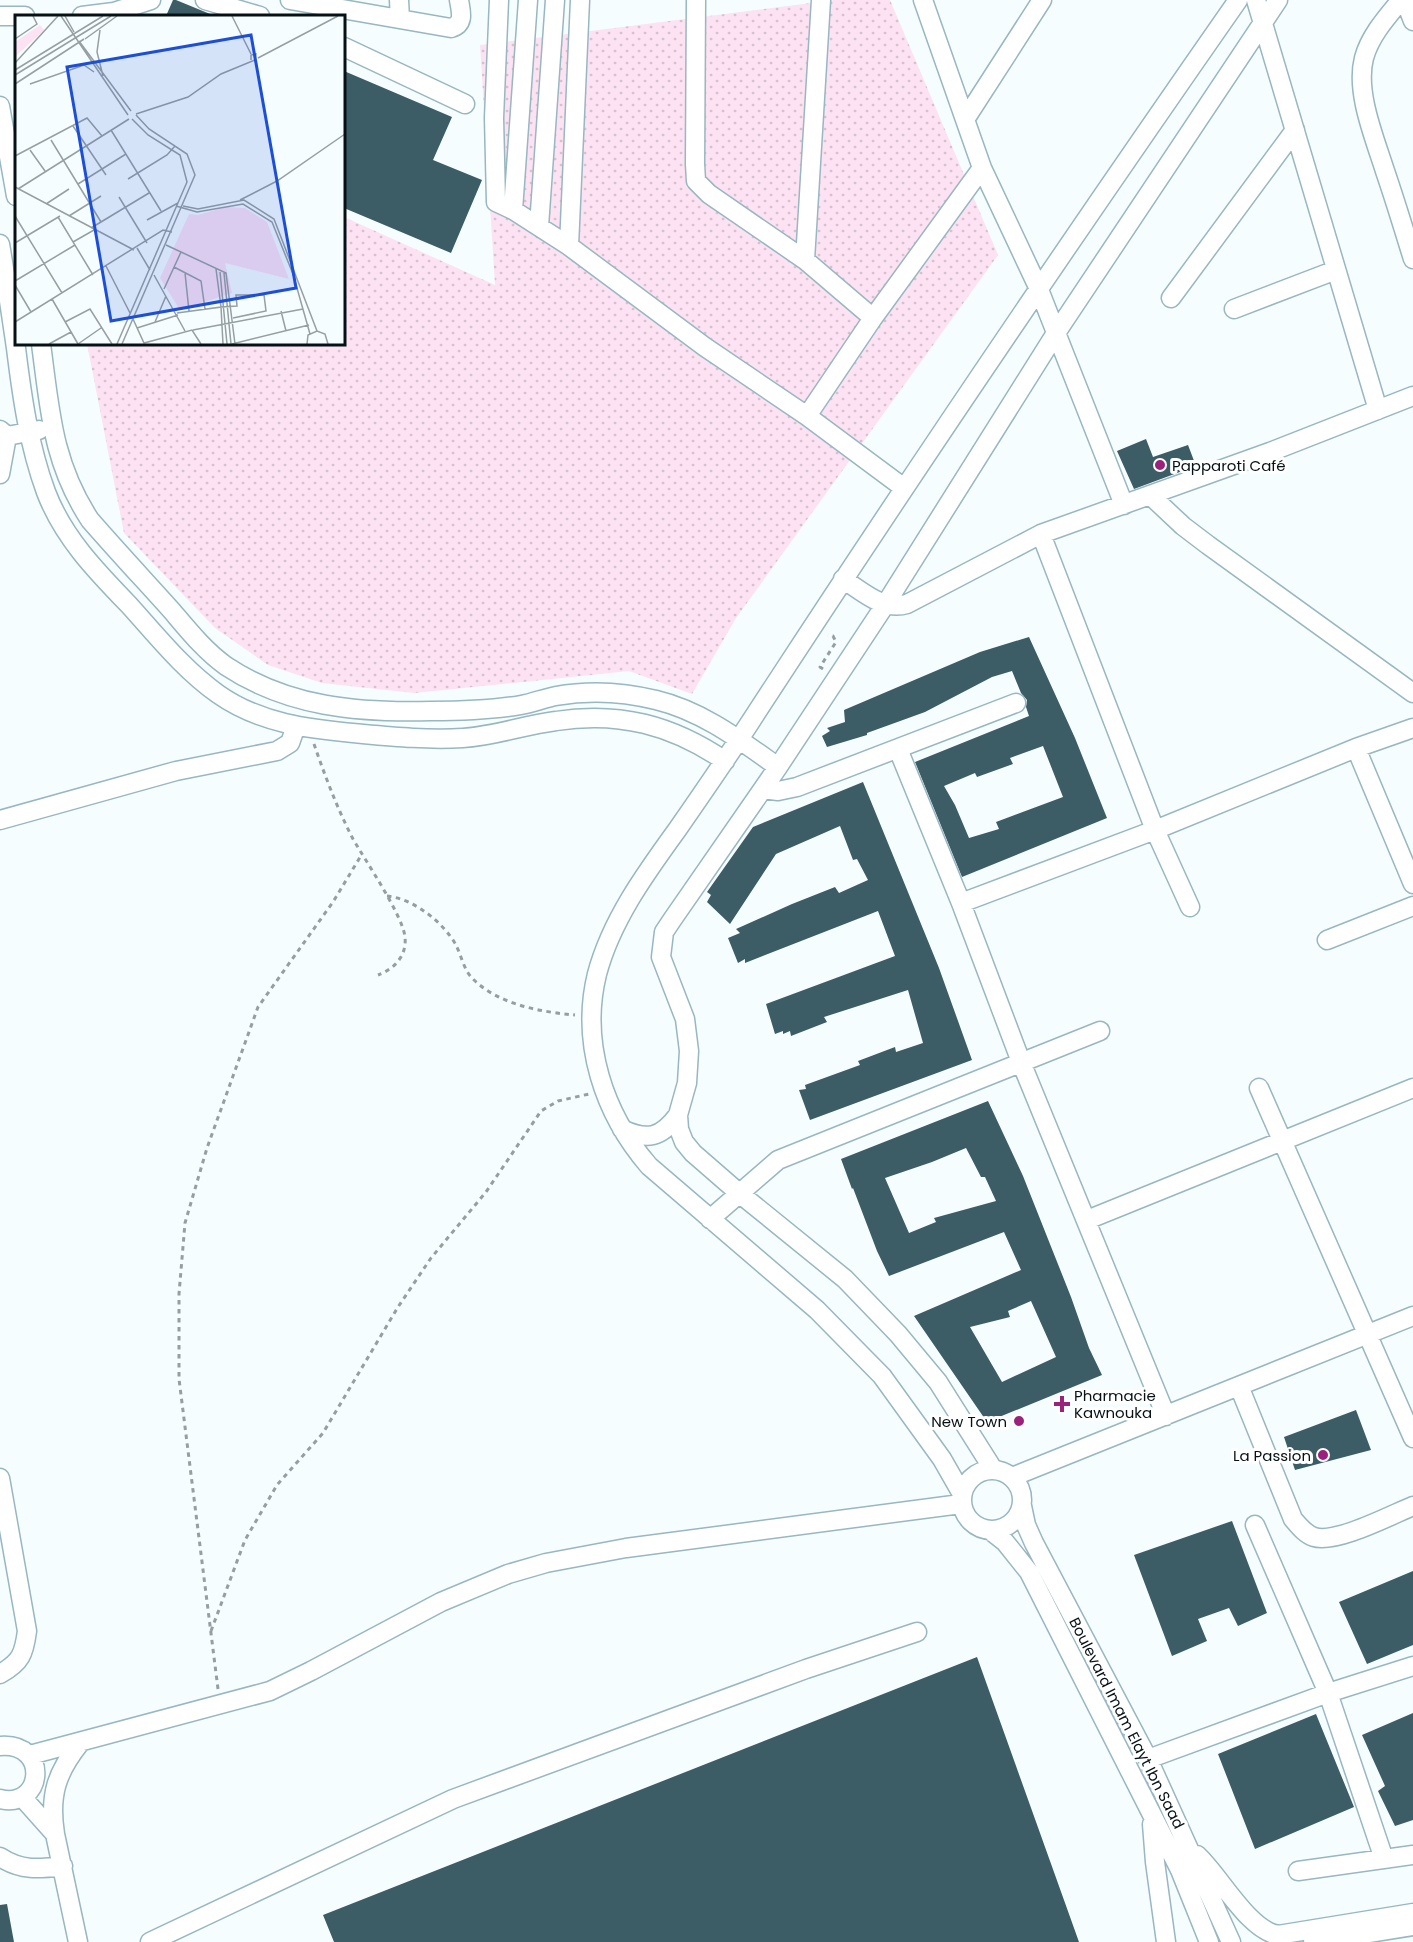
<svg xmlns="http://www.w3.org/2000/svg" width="1413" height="1942" font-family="Poppins,sans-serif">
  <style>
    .grass { fill: url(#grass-dots) }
    .building { fill: #3c5c66; fill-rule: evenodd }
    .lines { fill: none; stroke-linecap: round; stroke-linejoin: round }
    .minor-casing { stroke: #98b7c1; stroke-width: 21 }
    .path { stroke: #959ea1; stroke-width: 3; stroke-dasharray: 4.5 4.5; stroke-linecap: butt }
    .minor { stroke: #fff; stroke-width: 18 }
    .poi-dot { fill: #9b227b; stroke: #fff; stroke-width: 2 }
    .labels { text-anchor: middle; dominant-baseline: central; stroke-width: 6; stroke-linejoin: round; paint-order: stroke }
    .poi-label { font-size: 15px; fill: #061115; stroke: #fff; text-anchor: start }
    .street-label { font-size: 15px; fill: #061115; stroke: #fff }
    .inset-road { fill: none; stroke: #969fa1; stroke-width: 1.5 }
    .view { fill: #1d4ed8; fill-opacity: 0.15; stroke: #1d4ed8; stroke-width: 3 }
    .inset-edge { fill: none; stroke: #061115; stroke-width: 3 }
  </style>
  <defs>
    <pattern id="grass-dots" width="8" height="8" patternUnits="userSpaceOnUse" patternTransform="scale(1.5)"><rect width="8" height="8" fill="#fce2f2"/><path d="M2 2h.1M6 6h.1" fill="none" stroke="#d6c1cf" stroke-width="1.8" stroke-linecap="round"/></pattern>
  </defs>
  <rect width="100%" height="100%" fill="#f6fdff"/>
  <path class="grass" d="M835,0h55l108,255 -262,363 -44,76 -63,-23 -215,22 -92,-10 -54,-18 -53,-37 -91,-95 -37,-189h257v-127l151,68 -15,-240z"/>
  <path class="building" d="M173,0h3l39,16h-49z
    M344,71l108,46 -19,43 49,20 -31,73 -107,-45z
    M1146,439l7,18 35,-12 8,21 -62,23 -17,-38z
    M1029,637l46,101 32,80 -145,59 -47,-115 114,-46 -3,-9 1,-7 -6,-7 -9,-22 -20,6 -67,35 -58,21v2l-40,12 -5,-11 8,-5 -3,-3 18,-6 -1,-12 136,-58zM1043,746l20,51 -67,25 3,7 -30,9 -14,-33 -11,-19 31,-13 2,4 36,-13 -3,-6z
    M863,782l76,186 33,92 -162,60 -11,-30 7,-1 -1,-4 55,-20 -2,-4 37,-14 1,5 27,-9 -15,-53 -84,27 3,5 -36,14 -1,-5 -7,3v-3l-8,3 -9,-30 129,-48 -17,-45 -133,52v-4l-7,4 -10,-25 12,-5 -4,-4 56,-25 43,-17 4,6 29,-13 -11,-21 -4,1 -13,-34 -64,28 -46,70 -23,-22 4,-7 -4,-3 46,-65z
    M988,1101l35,75 48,121 18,51 13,27 -115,47 -73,-106 107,-46 -17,-38 -115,44 -12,-25 -24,-63 -1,1 -11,-30zM966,1148l15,29h4l11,24 -62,17 2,4 -27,11 -24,-55 47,-16zM1031,1301l25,56 -54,25 -32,-55 40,-10 -2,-6z
    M1356,1410l15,40 -76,20 -11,-33z
    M1232,1521l35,92 -29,13 -9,-18 -31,11 9,22 -35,15 -38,-101z
    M1413,1571v74l-46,19 -28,-62z
    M977,1657l102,285h-745l-11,-27z
    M1413,1713v107l-18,6 -17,-35 7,-5 -23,-51z
    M1316,1714l38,93 -99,42 -37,-95z
    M7,1904l7,38h-14v-37z"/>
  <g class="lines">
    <defs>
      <path id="minor" d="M205,0l55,16
        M290,0l161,28c14,-4 10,-16 8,-28
        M399,0l1,19
        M499,0l-5,118 2,84 17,8 56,36 136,101 102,69 97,72
        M696,0l-1,164 1,17 13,13 96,66 68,58
        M923,0l59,168 56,119 86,218
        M1256,0l122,410
        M1401,0c-15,18 -31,36 -37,58 -9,34 11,81 21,113 10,29 19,59 28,88
        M1405,0l8,21
        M0,16h25
        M82,16l32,-4 37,-12
        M344,47l121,57
        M0,106l16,90
        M966,118l76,-118
        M513,210l15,-210
        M539,226l16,-226
        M0,244c6,35 11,70 16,104 6,49 13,98 30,144 17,45 50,79 83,113 28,31 55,65 89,89 44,31 94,35 145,40 33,3 66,6 100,4 32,-2 61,-13 93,-17 63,-10 116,4 169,40
        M569,246l11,-246
        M805,260l16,-260
        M1171,298l124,-168
        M1234,309l102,-39
        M41,344c9,66 11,118 49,176 27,31 55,61 82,91 17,20 33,40 54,55 62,41 132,47 205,45 30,0 61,-1 90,-6 12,-2 24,-7 35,-9 33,-6 68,-4 100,4 46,11 84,40 122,67
        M807,416l66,-98 109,-150
        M0,430l7,6 32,-6
        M0,474l7,-38
        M1150,495l33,31 25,19 205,148
        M1041,534l114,296 35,77
        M843,579c20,13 40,32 64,25l134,-70 229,-82 143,-56
        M1356,748l57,136
        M898,749l63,154 60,159 145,354
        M763,789l15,2 19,-4 219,-84
        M0,820l176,-49 101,-20 13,-8 6,-17
        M961,903l194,-73 201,-82 57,-20
        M1327,940l86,-34
        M1259,1088l154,350
        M622,1129c25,12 39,9 56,-14
        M710,1219l68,-59 322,-129
        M1087,1220l326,-132
        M1239,1386l54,133c6,7 12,15 21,18 22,7 77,-22 99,-31
        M993,1469l-55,-87 -40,-48 -53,-55 -106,-86 -46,-40 -9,-11 -5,-13 -1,-14 9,-32 2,-32 -4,-32 -24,-62 3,-25 8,-12 106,-153 107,-162 171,-272 222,-333
        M962 1500a30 30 0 1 1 60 0a30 30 0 1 1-60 0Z
        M1012,1477l401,-161
        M0,1478l27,153c-3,23 -6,31 -27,43
        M962,1494l-20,-35 -60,-83 -65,-66 -168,-144c-45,-52 -69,-123 -52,-192 14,-53 48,-100 80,-144 25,-36 50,-72 74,-109 158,-243 321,-483 487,-721
        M1022,1506l4,19 8,18 114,216 83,183
        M1255,1525l73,168 56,166
        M991,1531l14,11 24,30 151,298 29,72
        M0,1746c51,-4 43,64 0,53
        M30,1755l240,-64 41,-20 130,-69 67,-28 38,-11 80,-15 335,-44
        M1148,1759l180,-66 85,-27
        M22,1797l33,37 23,108
        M1152,1824l3,38 11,80
        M55,1834c-6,-38 1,-61 25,-91
        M1197,1855c23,21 51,75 81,80l135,-22
        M0,1857c21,14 39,12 63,9
        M1298,1871l115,-16
        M150,1942l303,-143 353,-130 111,-37
        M1313,1942l100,-16"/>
    </defs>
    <use href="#minor" class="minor-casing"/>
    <path class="path" d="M823,669l-3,-2 16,-25 -3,-6 -5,-1
      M314,744c11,32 23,64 39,95 12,21 50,77 52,98 2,19 -11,32 -27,38
      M387,896c27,3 56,26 69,49 5,10 8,25 16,33 25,26 68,34 103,37
      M211,1631l34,-91 32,-55 46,-52 75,-126 33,-49 55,-66 55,-81 17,-10 31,-7
      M218,1689l-39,-310v-85l6,-71 22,-75 51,-141 75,-105 29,-48"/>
    <use href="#minor" class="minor"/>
  </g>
  <g class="poi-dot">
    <circle cx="1160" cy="465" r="6"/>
    <path d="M1059 1395h6v6h6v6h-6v6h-6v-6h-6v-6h6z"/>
    <circle cx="1019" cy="1421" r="6"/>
    <circle cx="1323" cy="1455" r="6"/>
  </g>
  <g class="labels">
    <g class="poi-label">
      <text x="1172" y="465">Papparoti Café</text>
      <text x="1074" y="1395">Pharmacie<tspan x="1074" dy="17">Kawnouka</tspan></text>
      <text x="1007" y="1421" text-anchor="end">New Town</text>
      <text x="1311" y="1455" text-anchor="end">La Passion</text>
    </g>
    <g class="street-label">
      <text transform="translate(1127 1723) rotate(63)">Boulevard Imam Elayt Ibn Saad</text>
    </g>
  </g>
  <g transform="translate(15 15)">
    <rect width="330" height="330" fill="#f6fdff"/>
    <path d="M211,192l19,1 22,14 22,57 -64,-16 7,30 -52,17 -20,-32 29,-64 9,1z" fill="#fce2f2"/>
    <path d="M25,10l4,5 -29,27v-15z" fill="#fce2f2"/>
    <path class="inset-road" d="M46,1l67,99M50,1l9,16M217,1l19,38M85,15l-3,22 6,24M0,24l22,-15 -4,-8M70,24l32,-23M64,26l52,70M243,43l80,-42M0,48l43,-47M0,55l88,-54M0,60l96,-59M0,69l69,-45M15,69l54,-19 10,7M121,99l52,-17 33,-23 34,-14 1,-6 -5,1v5M58,111l33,49M96,115l50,81M36,125l50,82M15,135l15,21M0,141l72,-38 15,18M113,164l39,-24 8,-9M63,169l48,-30M0,172l119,63M3,174l111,-70M104,182l28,46M225,185l37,-19 68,-47M31,189l23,-15M161,191l21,6 46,-8 29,18 21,52 17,60M168,191l15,3 46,-9 30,19 43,112M0,201l47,77M54,201l32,-20M43,202l35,58M132,205l31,-17M76,213l58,-35M58,227l21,-12M0,228l45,-27M151,230l60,28 9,71M122,233l13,22M91,251l24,47M159,252l27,14 4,28M205,257l7,72M170,258l4,38M209,258l7,71M139,260l31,56M0,266l60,-36M0,270l16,27M149,274l17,-37M37,284l26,45M266,296l5,20M162,298l44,-6 -5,-38M118,304l11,24 48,-13 9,14M0,307l148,-92 9,2M50,307l25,-13 22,35M140,307l11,-26M122,313l41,-13M178,315l110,-21M34,329l22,-12M63,329l23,-16M102,329l70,-162 -7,-27 -32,-20 -16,-16M107,329l73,-169 -8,-21 -38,-25 -13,-14M208,329l-2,-37 16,-1 -1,-11h28l2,16 -33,7M217,329l77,-19M292,329l1,-9 9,-4 8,3 3,10"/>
    <path class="view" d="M236,20l45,253 -185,33 -44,-254z"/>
    <rect width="330" height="330" class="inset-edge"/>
  </g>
</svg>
